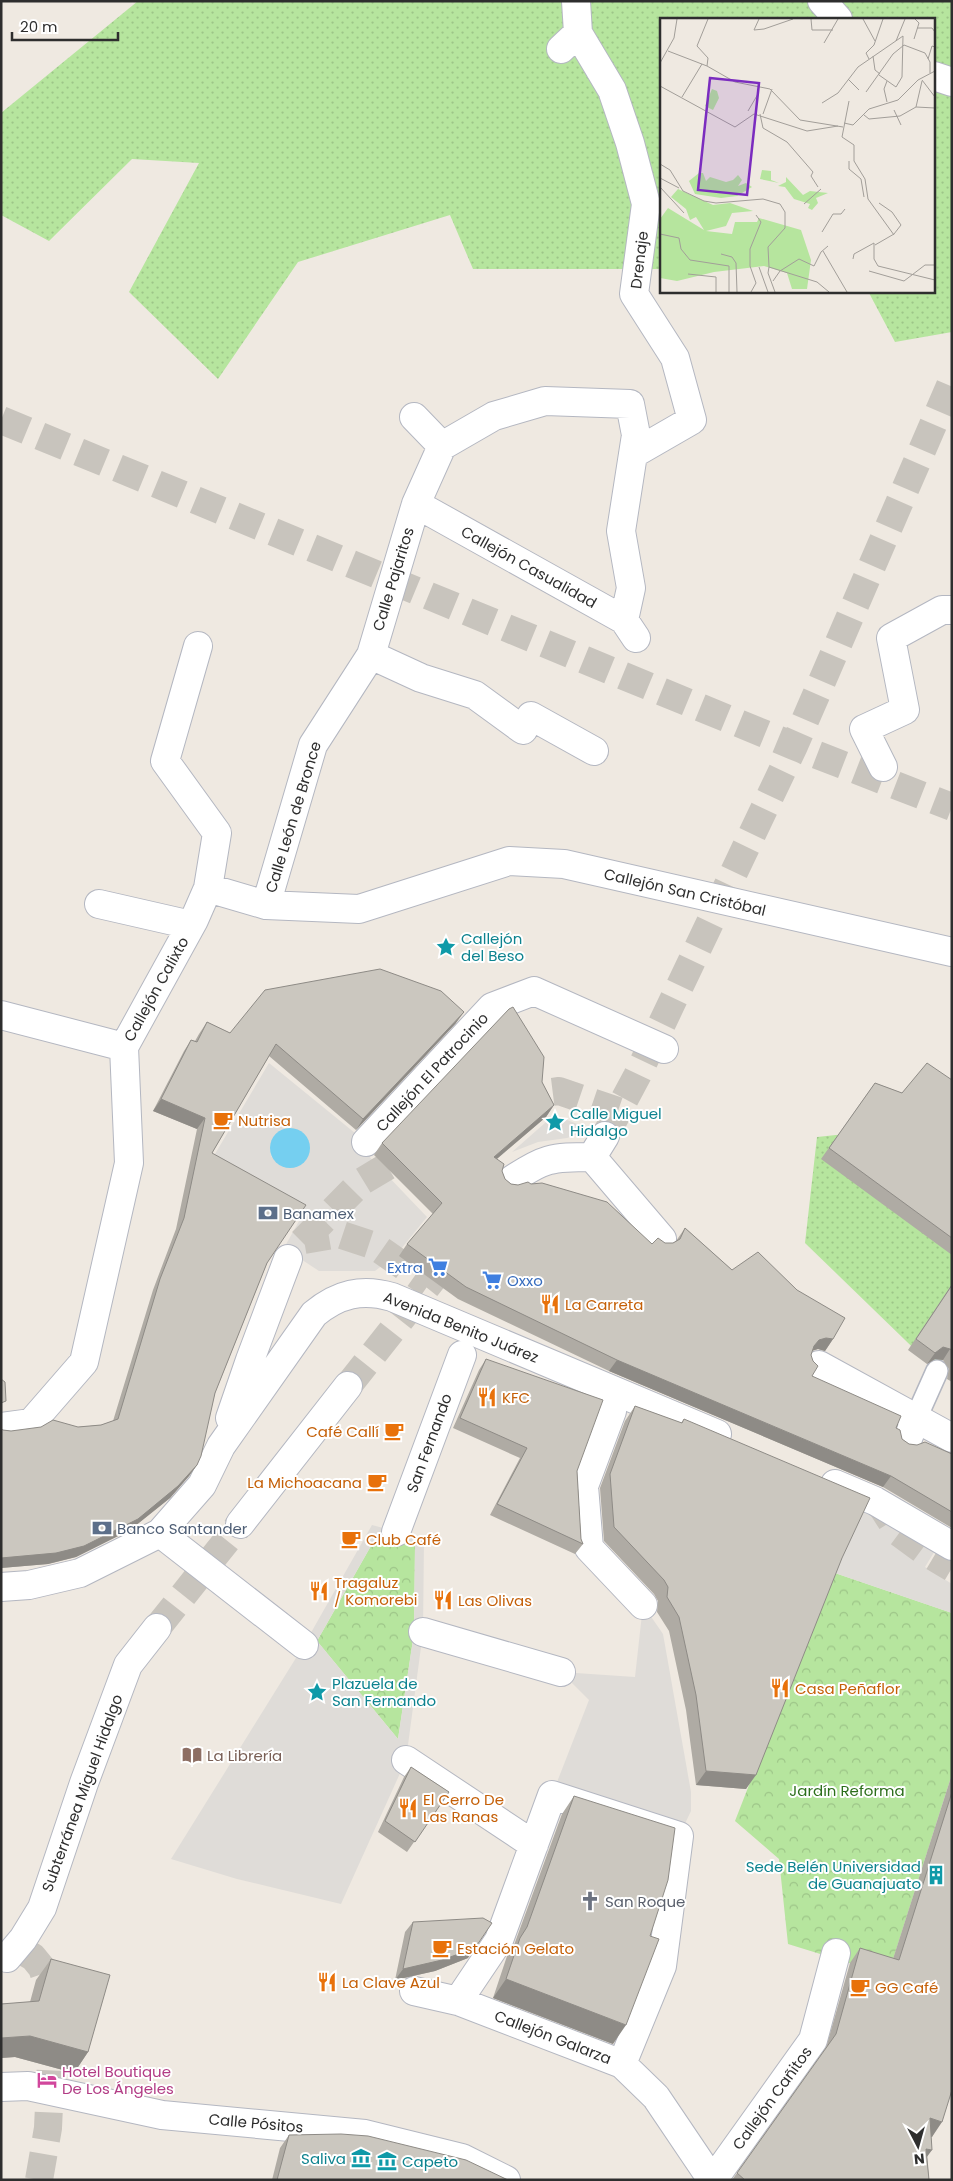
<svg xmlns="http://www.w3.org/2000/svg" width="953" height="2181" font-family="Poppins,sans-serif">
  <style>
    .grass { fill: url(#grass-dots) }
    .forest { fill: url(#forest-crowns) }
    .plaza { fill: #dfdcd8; fill-rule: evenodd }
    .water { fill: #75cff0 }
    .lines { fill: none; stroke-linecap: round; stroke-linejoin: round }
    .minor-tunnel { stroke: #c8c4bd; stroke-width: 28; stroke-dasharray: 28 14; stroke-linecap: butt }
    .service-casing { stroke: #b4b7c1; stroke-width: 24 }
    .pedestrian-casing { stroke: #b4b7c1; stroke-width: 30 }
    .minor-casing { stroke: #b4b7c1; stroke-width: 30 }
    .service { stroke: #fff; stroke-width: 21 }
    .pedestrian { stroke: #fff; stroke-width: 28 }
    .minor { stroke: #fff; stroke-width: 28 }
    .wall { fill: #afaba4 }
    .shaded-wall { fill: #8e8b86 }
    .building { fill: #cbc7bf; stroke: #8e8b86 }
    .labels { text-anchor: middle; dominant-baseline: central; stroke-width: 4; stroke-linejoin: round; paint-order: stroke }
    .street-label { font-size: 15px; fill: #2e2e2e; stroke: #fff }
    .culture-label { font-size: 15px; fill: #0d838f; stroke: #fff; text-anchor: start }
    .food-label { font-size: 15px; fill: #c56008; stroke: #fff; text-anchor: start }
    .service-label { font-size: 15px; fill: #4e5e75; stroke: #fff; text-anchor: start }
    .shop-label { font-size: 15px; fill: #366cbe; stroke: #fff; text-anchor: end }
    .education-label { font-size: 15px; fill: #785e54; stroke: #fff; text-anchor: start }
    .park-label { font-size: 15px; fill: #2c6e1b; stroke: #fff }
    .worship-label { font-size: 15px; fill: #5b616d; stroke: #fff; text-anchor: start }
    .hotel-label { font-size: 15px; fill: #b23c85; stroke: #fff; text-anchor: start }
    .inset-road { fill: none; stroke: #a29e99; stroke-width: 1 }
    .view { fill: #7b2cbf; fill-opacity: 0.15; stroke: #7b2cbf; stroke-width: 2.5 }
    .inset-edge { fill: none; stroke: #2e2e2e; stroke-width: 2.5 }
  </style>
  <defs>
    <pattern id="grass-dots" width="8" height="8" patternUnits="userSpaceOnUse" patternTransform="scale(1.25)"><rect width="8" height="8" fill="#b6e59e"/><path d="M2 2h.1M6 6h.1" fill="none" stroke="#9dc588" stroke-width="1.8" stroke-linecap="round"/></pattern>
    <pattern id="forest-crowns" width="20" height="18" patternUnits="userSpaceOnUse" patternTransform="scale(1.25)"><rect width="20" height="18" fill="#b6e59e"/><path d="M2 6a3 3 0 1 1 6 0M12 15a3 3 0 1 1 6 0" fill="none" stroke="#9dc588"/></pattern>
  </defs>
  <rect width="100%" height="100%" fill="#efe9e1"/>
  <path class="grass" d="M138,1h814v331l-57,10 -27,-51h66v-272h-272v250h-189l-23,-54 -152,47 -80,117 -89,-87 70,-129 -67,-4 -83,82 -48,-26v-102z
    M902,1128l50,40v172l-15,31 -132,-128 12,-106z"/>
  <path class="forest" d="M376,1537l39,9 -1,87 -16,106 -81,-98z
    M832,1572l120,41v161l-64,201 -100,-31 -9,-85 -44,-38z"/>
  <path class="plaza" d="M269,1063l97,79 -4,7 65,68 -31,38 -21,16h-56l-35,-23 20,-36 -92,-53zM306,1137l3,6 -38,14 -1,-13z
    M554,1115l31,12 -7,7 -11,4 -29,4 -26,10z
    M862,1508l74,41 -11,18 27,17v29l-120,-41z
    M372,1525l52,14 -1,93 -17,128 -65,144 -104,-25 -66,-20 133,-214zM376,1537l39,9 -1,87 -16,106 -81,-98z
    M643,1605l20,29 28,158v19l-12,25 -127,-41 37,-95 -28,-28 74,5z"/>
  <path class="water" d="M270 1148a20 20 0 1 1 40 0a20 20 0 1 1-40 0Z"/>
  <g class="lines">
    <path class="minor-tunnel" d="M1,420l793,326 158,61
      M511,1097l48,-6 59,20
      M605,1136l32,-60 157,-330 158,-365
      M304,1240l57,-58 58,-35
      M302,1242l2,-2 35,-6 36,12 54,38
      M348,1386l107,-135
      M886,1497l-4,10 16,25 27,20 27,16
      M157,1628l83,-104
      M26,1953l7,4 9,11 8,23 2,48 -4,89 -9,52"/>
    <defs>
      <path id="service" d="M916,1418l21,-47"/>
      <path id="pedestrian" d="M822,1l16,18
        M578,33l34,57 18,53 16,61 -12,90 41,64 17,62 -59,34
        M561,49l17,-16 -2,-32
        M934,76l18,6
        M414,417l28,29
        M416,504l208,116 12,18
        M371,655l50,23 54,17 48,35 8,-14 63,35
        M883,767l-19,-38 41,-19 -14,-72 51,-28h10
        M208,888l58,17 93,4 150,-48 55,3 388,88
        M99,904l92,21
        M266,905l47,-160 58,-90 45,-151 26,-58 52,-30 51,-15 85,3 6,31 -15,96 10,57 -7,32
        M1,1015l123,32
        M366,1142l126,-135 42,-16 130,58
        M612,1411l-28,75 5,62 54,57
        M1,1427l30,-4 53,-61 45,-199 -5,-116 70,-127 14,-32 9,-55 -52,-72 33,-115
        M396,1532l66,-177
        M160,1533l144,112
        M423,1632l138,40
        M406,1760l128,85
        M414,1991l44,10 41,-61 53,-145 127,41 -17,130 -40,98
        M458,2001l164,63 34,33 56,83
        M713,2180l100,-140 23,-87"/>
      <path id="minor" d="M592,1157l13,-21
        M510,1181c34,-23 41,-24 82,-24l70,82
        M819,1365l133,73
        M230,1418l20,-58 38,-101
        M907,1441l9,-23
        M835,1484l40,17 77,45
        M240,1524l108,-138
        M1,1587l28,-2 51,-12 80,-40 42,-48 19,-39 93,-132c24,-20 48,-26 78,-17l325,137
        M7,1958l16,-19 19,-31 42,-125 44,-118 29,-37
        M1,2087l27,-1 134,29 203,19 97,24 44,22"/>
    </defs>
    <use href="#service" class="service-casing"/>
    <use href="#pedestrian" class="pedestrian-casing"/>
    <use href="#minor" class="minor-casing"/>
    <use href="#service" class="service"/>
    <use href="#pedestrian" class="pedestrian"/>
    <use href="#minor" class="minor"/>
  </g>
  <path class="wall" d="M207,1022l23,11 226,-10 -100,107 -87,-74 -57,97 55,110 -52,130 -18,72 -8,11 -19,22 -40,32 -54,27 -28,7 -47,4v-139l2,1 8,1 67,-4 23,-2 12,-4 40,-131 23,-61 21,-100 -44,-18 31,-60 7,-11 4,1 4,-7z
    M952,1080v175l-131,-96 54,-76 27,10z
    M542,1082l12,23 -8,12 -49,42 8,20 6,5 7,1 13,-1 121,60 13,-1h8l3,-2 9,-13 47,42 101,69 -8,12 -7,-2 -6,2 -1,4 1,21 84,52 6,11 7,5 43,10v74l-69,-41 -274,-116 -151,-72 -59,-43 8,-12 26,-30 -59,-59 8,-12z
    M952,1284v98l-5,-3 2,-10 -6,-9 -8,-1 -8,5 -19,-14z
    M486,1359l91,112 4,68 2,5 -8,10 -85,-39 30,-57 -67,-30 26,-58z
    M635,1406l46,17 3,-4 158,139 -96,231 -50,-4 -10,-75 -17,-79 -12,-19 1,-11 -4,-7 -50,-53 -4,-53 25,-67z
    M411,1767l38,25 -42,60 -29,-20 26,-55z
    M952,1774v316l-20,47h-1l-4,20 2,23h-197l94,-132 24,-85 10,-15 33,11z
    M574,1796l39,248 -120,-46 14,-42 7,-11 48,-131z
    M413,1922l55,36 -33,13 -40,9 10,-48z
    M51,1959l37,93 -14,21 -59,-16 -14,1v-54l29,-2 6,-22z
    M289,2135l219,45h-236l8,-32z"/>
  <path class="shaded-wall" d="M464,1012l-8,11 -100,107 7,-11z
    M161,1099l44,19 -8,11 -44,-18z
    M554,1105l-8,12 -60,51 8,-11z
    M826,1338l7,1 -8,12 -7,-2 -7,2 3,-5 5,-6z
    M943,1347l7,2 -7,11 -8,-1 -8,5 8,-11z
    M617,1360l274,116 -8,11 -274,-116z
    M197,1465l-8,11 -19,22 -40,32 -54,27 -28,7 -47,4v-10z
    M706,1771l50,4 -10,14 -50,-4z
    M475,1948l-7,10 -33,13 -40,9 8,-11z
    M506,1979l120,46 -13,19 -120,-46z
    M30,2036l58,16 -14,21 -59,-16 -14,1v-20z
    M930,2118l12,4 -10,15 -12,-4z
    M926,2149l6,1 -11,15z"/>
  <path class="building" d="M380,969l61,22 23,21 -101,107 -87,-75 -64,109 94,52 -39,58 -52,130 -14,63 -4,9 -19,21 -40,33 -54,27 -28,7 -55,5v-129l2,1 8,1 30,-4 12,-7 25,7 23,-2 17,-6 42,-140 24,-61 21,-100 -44,-19 30,-59 6,2 10,-20 23,11 35,-43z
    M513,1007l31,50 -2,25 12,23 -60,52 10,7 -2,7 3,8 6,5 7,1 10,-3 3,2 11,-1 65,19 45,42 6,-6 7,5h8l7,-4 5,-11 47,42 26,-18 39,38 48,28 -12,21 -7,-1 -7,2 -5,6 -3,9 2,6 5,5 -6,10 89,40 -5,12 4,2 2,9 7,5 8,1 8,-3 27,12v58l-61,-36 -274,-116 -151,-73 -59,-43 35,-41 -60,-60 127,-134z
    M927,1063l25,17v158l-123,-90 46,-65 27,10z
    M952,1285v65l-2,-1 -7,-2 -8,6 -19,-14z
    M486,1359l117,41 -26,71 4,68 2,5 -86,-40 30,-56 -67,-30z
    M1,1379l4,3 1,19 -5,2z
    M635,1406l47,17 2,-4 186,79 -28,60 -86,217 -50,-4 -10,-76 -17,-78 -12,-20 1,-10 -4,-7 -50,-53 -4,-53z
    M411,1767l38,25 -34,50 -30,-21z
    M952,1792v298l-10,32 -12,-4 2,32 -6,-1 3,31h-184l-8,-7 99,-139 24,-86 39,12z
    M574,1796l101,32 -7,52 -18,56 9,3 -33,86 -120,-46 14,-41 7,-11z
    M483,1918l9,5 -17,25 -33,12 -39,9 10,-47z
    M51,1959l59,16 -22,77 -58,-16 -29,2v-34l38,-3z
    M341,2134l27,2 98,24 42,20h-231l12,-45z"/>
  <defs>
    <symbol id="sight-bare" viewBox="-9 -9 18 18"><path d="M0-6L1.8-2.2L6-1.7L2.9 1.2L3.7 5.4L0 3.3L-3.7 5.4L-2.9 1.2L-6-1.7L-1.8-2.2Z" fill="#0f9aa8" stroke="#fff" stroke-width="2.5" paint-order="stroke"/></symbol>
    <symbol id="cafe-bare" viewBox="-9 -9 18 18"><path d="M-5.5-4.5H6V0H3Q3 3.5 0 3.5H-2.5Q-5.5 3.5-5.5 0ZM3-3.2v2h1.7v-2ZM-6 4.5H4V6H-6Z" fill="#e8710a" stroke="#fff" stroke-width="2.5" paint-order="stroke"/></symbol>
    <symbol id="bank-bare" viewBox="-9 -9 18 18"><path d="M-6-4H6V4H-6ZM0-2.3a2.3 2.3 0 1 0 0 4.6a2.3 2.3 0 1 0 0-4.6Z" fill="#5c6f8a" stroke="#fff" stroke-width="2.5" paint-order="stroke"/></symbol>
    <symbol id="supermarket-bare" viewBox="-9 -9 18 18"><path d="M-6-5.5h2.5l.6 2H6L4.5 2H-2.5L-4.4-4H-6ZM-1.5 3.2a1.3 1.3 0 1 0 .1 0ZM3 3.2a1.3 1.3 0 1 0 .1 0Z" fill="#3f7fe0" stroke="#fff" stroke-width="2.5" paint-order="stroke"/></symbol>
    <symbol id="restaurant-bare" viewBox="-9 -9 18 18"><path d="M-5-6h1v4h1v-4h1v4h1v-4h1v5L-1.5 .5V6h-2V.5L-5-1ZM5-6V6H3V1.5H1.5Q1.5-4 5-6Z" fill="#e8710a" stroke="#fff" stroke-width="2.5" paint-order="stroke"/></symbol>
    <symbol id="library-bare" viewBox="-9 -9 18 18"><path d="M-6-4Q-3-5.5-.7-3.5V5Q-3 3-6 4ZM6-4Q3-5.5 .7-3.5V5Q3 3 6 4Z" fill="#8d6e63" stroke="#fff" stroke-width="2.5" paint-order="stroke"/></symbol>
    <symbol id="building-bare" viewBox="-9 -9 18 18"><path d="M-4-6H4V6H1V3H-1V6H-4ZM-2.5-4.3h1.7v1.8h-1.7ZM.8-4.3h1.7v1.8H.8ZM-2.5-1h1.7V.8h-1.7ZM.8-1h1.7V.8H.8Z" fill="#0f9aa8" stroke="#fff" stroke-width="2.5" paint-order="stroke"/></symbol>
    <symbol id="church-bare" viewBox="-9 -9 18 18"><path d="M-1.2-6h2.4v3.5h3.3v2.4h-3.3V6h-2.4V-.1h-3.3v-2.4h3.3Z" fill="#6b7280" stroke="#fff" stroke-width="2.5" paint-order="stroke"/></symbol>
    <symbol id="hotel-bare" viewBox="-9 -9 18 18"><path d="M-6-4.5h1.5V1H6V5H4.5V3h-9V5H-6ZM-4 0a1.8 1.8 0 1 1 3.6 0ZM.5 0V-2.5h3Q6-2.5 6 0Z" fill="#d1479c" stroke="#fff" stroke-width="2.5" paint-order="stroke"/></symbol>
    <symbol id="museum-bare" viewBox="-9 -9 18 18"><path d="M0-6L6-3V-2H-6V-3ZM-5-1h2V3h-2ZM-1-1h2V3h-2ZM3-1h2V3H3ZM-6 4H6V6H-6Z" fill="#0f9aa8" stroke="#fff" stroke-width="2.5" paint-order="stroke"/></symbol>
  </defs>
  <g fill-rule="evenodd">
    <use href="#sight-bare" x="432" y="933" width="28" height="28"/>
    <use href="#cafe-bare" x="209" y="1106" width="28" height="28"/>
    <use href="#sight-bare" x="541" y="1108" width="28" height="28"/>
    <use href="#bank-bare" x="254" y="1199" width="28" height="28"/>
    <use href="#supermarket-bare" x="424" y="1253" width="28" height="28"/>
    <use href="#supermarket-bare" x="478" y="1266" width="28" height="28"/>
    <use href="#restaurant-bare" x="536" y="1290" width="28" height="28"/>
    <use href="#restaurant-bare" x="473" y="1383" width="28" height="28"/>
    <use href="#cafe-bare" x="380" y="1417" width="28" height="28"/>
    <use href="#cafe-bare" x="363" y="1468" width="28" height="28"/>
    <use href="#bank-bare" x="88" y="1514" width="28" height="28"/>
    <use href="#cafe-bare" x="337" y="1525" width="28" height="28"/>
    <use href="#restaurant-bare" x="305" y="1577" width="28" height="28"/>
    <use href="#restaurant-bare" x="429" y="1586" width="28" height="28"/>
    <use href="#restaurant-bare" x="766" y="1674" width="28" height="28"/>
    <use href="#sight-bare" x="303" y="1678" width="28" height="28"/>
    <use href="#library-bare" x="178" y="1741" width="28" height="28"/>
    <use href="#restaurant-bare" x="394" y="1794" width="28" height="28"/>
    <use href="#building-bare" x="922" y="1861" width="28" height="28"/>
    <use href="#church-bare" x="576" y="1887" width="28" height="28"/>
    <use href="#cafe-bare" x="428" y="1934" width="28" height="28"/>
    <use href="#restaurant-bare" x="313" y="1968" width="28" height="28"/>
    <use href="#cafe-bare" x="846" y="1973" width="28" height="28"/>
    <use href="#hotel-bare" x="33" y="2066" width="28" height="28"/>
    <use href="#museum-bare" x="347" y="2144" width="28" height="28"/>
    <use href="#museum-bare" x="373" y="2147" width="28" height="28"/>
  </g>
  <g class="labels">
    <g class="street-label">
      <text transform="translate(639 260) rotate(-83)">Drenaje</text>
      <text transform="translate(529 567) rotate(29)">Callejón Casualidad</text>
      <text transform="translate(393 579) rotate(-73)">Calle Pajaritos</text>
      <text transform="translate(293 817) rotate(-73)">Calle León de Bronce</text>
      <text transform="translate(685 892) rotate(13)">Callejón San Cristóbal</text>
      <text transform="translate(156 989) rotate(-61)">Callejón Calixto</text>
      <text transform="translate(432 1072) rotate(-47)">Callejón El Patrocinio</text>
      <text transform="translate(461 1327) rotate(22)">Avenida Benito Juárez</text>
      <text transform="translate(429 1443) rotate(-70)">San Fernando</text>
      <text transform="translate(82 1793) rotate(-70)">Subterránea Miguel Hidalgo</text>
      <text transform="translate(553 2037) rotate(21)">Callejón Galarza</text>
      <text transform="translate(772 2098) rotate(-54)">Callejón Cañitos</text>
      <text transform="translate(256 2123) rotate(5)">Calle Pósitos</text>
    </g>
    <g class="culture-label">
      <text x="461" y="938">Callejón<tspan x="461" dy="17">del Beso</tspan></text>
      <text x="570" y="1113">Calle Miguel<tspan x="570" dy="17">Hidalgo</tspan></text>
      <text x="332" y="1683">Plazuela de<tspan x="332" dy="17">San Fernando</tspan></text>
      <text x="921" y="1866" text-anchor="end">Sede Belén Universidad<tspan x="921" dy="17">de Guanajuato</tspan></text>
      <text x="346" y="2158" text-anchor="end">Saliva</text>
      <text x="402" y="2161">Capeto</text>
    </g>
    <g class="food-label">
      <text x="238" y="1120">Nutrisa</text>
      <text x="565" y="1304">La Carreta</text>
      <text x="502" y="1397">KFC</text>
      <text x="379" y="1431" text-anchor="end">Café Callí</text>
      <text x="362" y="1482" text-anchor="end">La Michoacana</text>
      <text x="366" y="1539">Club Café</text>
      <text x="334" y="1582">Tragaluz<tspan x="334" dy="17">/ Komorebi</tspan></text>
      <text x="458" y="1600">Las Olivas</text>
      <text x="795" y="1688">Casa Peñaflor</text>
      <text x="423" y="1799">El Cerro De<tspan x="423" dy="17">Las Ranas</tspan></text>
      <text x="457" y="1948">Estación Gelato</text>
      <text x="342" y="1982">La Clave Azul</text>
      <text x="875" y="1987">GG Café</text>
    </g>
    <g class="service-label">
      <text x="283" y="1213">Banamex</text>
      <text x="117" y="1528">Banco Santander</text>
    </g>
    <g class="shop-label">
      <text x="423" y="1267">Extra</text>
      <text x="507" y="1280" text-anchor="start">Oxxo</text>
    </g>
    <g class="education-label">
      <text x="207" y="1755">La Librería</text>
    </g>
    <g class="park-label">
      <text x="847" y="1790">Jardín Reforma</text>
    </g>
    <g class="worship-label">
      <text x="605" y="1901">San Roque</text>
    </g>
    <g class="hotel-label">
      <text x="62" y="2071">Hotel Boutique<tspan x="62" dy="17">De Los Ángeles</tspan></text>
    </g>
  </g>
  <g transform="translate(660 18)">
    <rect width="275" height="275" fill="#efe9e1"/>
    <path d="M102,152l9,1v9l8,3 -19,-4zM39,155h4l3,8 4,-4 16,5 7,-2 5,-5 4,5 -4,6 8,-3 6,4 -15,9 -16,2 -26,-4 -6,-13zM18,171l35,16 17,-2 23,8 -21,2 -6,13 -20,5 26,3 3,-12h22l2,-4 42,12 10,30 -4,29h-15l-5,-16 -23,-7 -50,6 -37,9 -17,-3v-59l8,-11 36,22 -8,-13 -6,3 -4,-11 -15,-12z" fill="#b6e59e"/>
    <path d="M52,71l5,2 2,7 -6,12 -8,-4zM126,159l17,18 7,-4 18,2 -12,5 2,5 -6,7 -4,-2 2,-4 -16,-5 -9,-12 -7,-1 8,-4z" fill="#b6e59e"/>
    <path class="inset-road" d="M99,1l-5,11 10,-1 29,-10M151,1l1,11h21M203,1l12,22M257,10h15l3,4M254,21l5,-16 -4,-4M236,23l9,-22M164,25l14,-24M244,27l21,8 5,9v11M8,33l39,15 28,16 35,7 30,31 43,7M213,38l2,14 5,4M209,41l-3,-6 8,-8 9,-26M268,41l4,-13 3,1M0,45l14,-25 3,-19M47,48l1,-8 -11,-12 11,-27M219,57l17,12M188,61l11,11M262,62l13,17M227,63l-3,8 3,13M0,68l75,41 19,-13 53,17 31,-5M206,74l27,-38 11,-9M22,79l20,-33M189,83l-7,36 12,8v16l11,18 3,20 26,36M162,85l16,-10 20,-26 45,-31 -1,41 -6,10M256,89l6,-26M256,89l19,1M234,92l7,15M88,93l10,-17M100,96l3,14 24,14 26,30 -2,4 7,11M103,96l9,-25M204,97l5,4 31,-3 16,-9M184,105l9,2 16,-16 29,-9 20,-20 17,-9M189,143v8l12,10 3,18M0,146l10,6 13,21 21,10 12,2 47,-4 17,5 5,8v16l-17,19 1,20 48,15 12,10M0,160l19,10M0,169l24,26M144,186l17,-15M162,214l11,-18h8l4,-5M0,216l19,4 2,11 9,11 39,6v26M214,225v16l4,7 57,14M215,227l19,-11 7,-9 -9,-13 -13,-9M163,233l24,41M61,236l11,3 4,6 1,29M193,241l1,-5 20,-11M99,249l9,25M109,249l-1,6 7,19M209,253l35,10 21,-16h10M28,256l28,3v15M113,263l7,-10 19,-12 15,7 7,-14 7,-6M91,274l5,-9 -6,-17v-17l11,-27 -5,-7"/>
    <path class="view" d="M50,60l49,5 -12,112 -49,-5z"/>
    <rect width="275" height="275" class="inset-edge"/>
  </g>
  <rect width="953" height="2181" fill="none" stroke="#2e2e2e" stroke-width="5"/>
  <g transform="translate(918 2146) rotate(174)" stroke="#ffffff" stroke-width="4" paint-order="stroke">
  <path d="M0-4L9 19L0 12L-9 19Z" fill="#2e2e2e"/>
  <text y="-8" font-size="14" font-weight="bold" text-anchor="middle" fill="#2e2e2e">N</text>
  </g>
  <path d="M12 32v8h106v-8" fill="none" stroke="#2e2e2e" stroke-width="2.5"/>
  <text x="20" y="32" font-size="15" fill="#2e2e2e" stroke="#ffffff" stroke-width="4" paint-order="stroke">20 m</text>
</svg>
